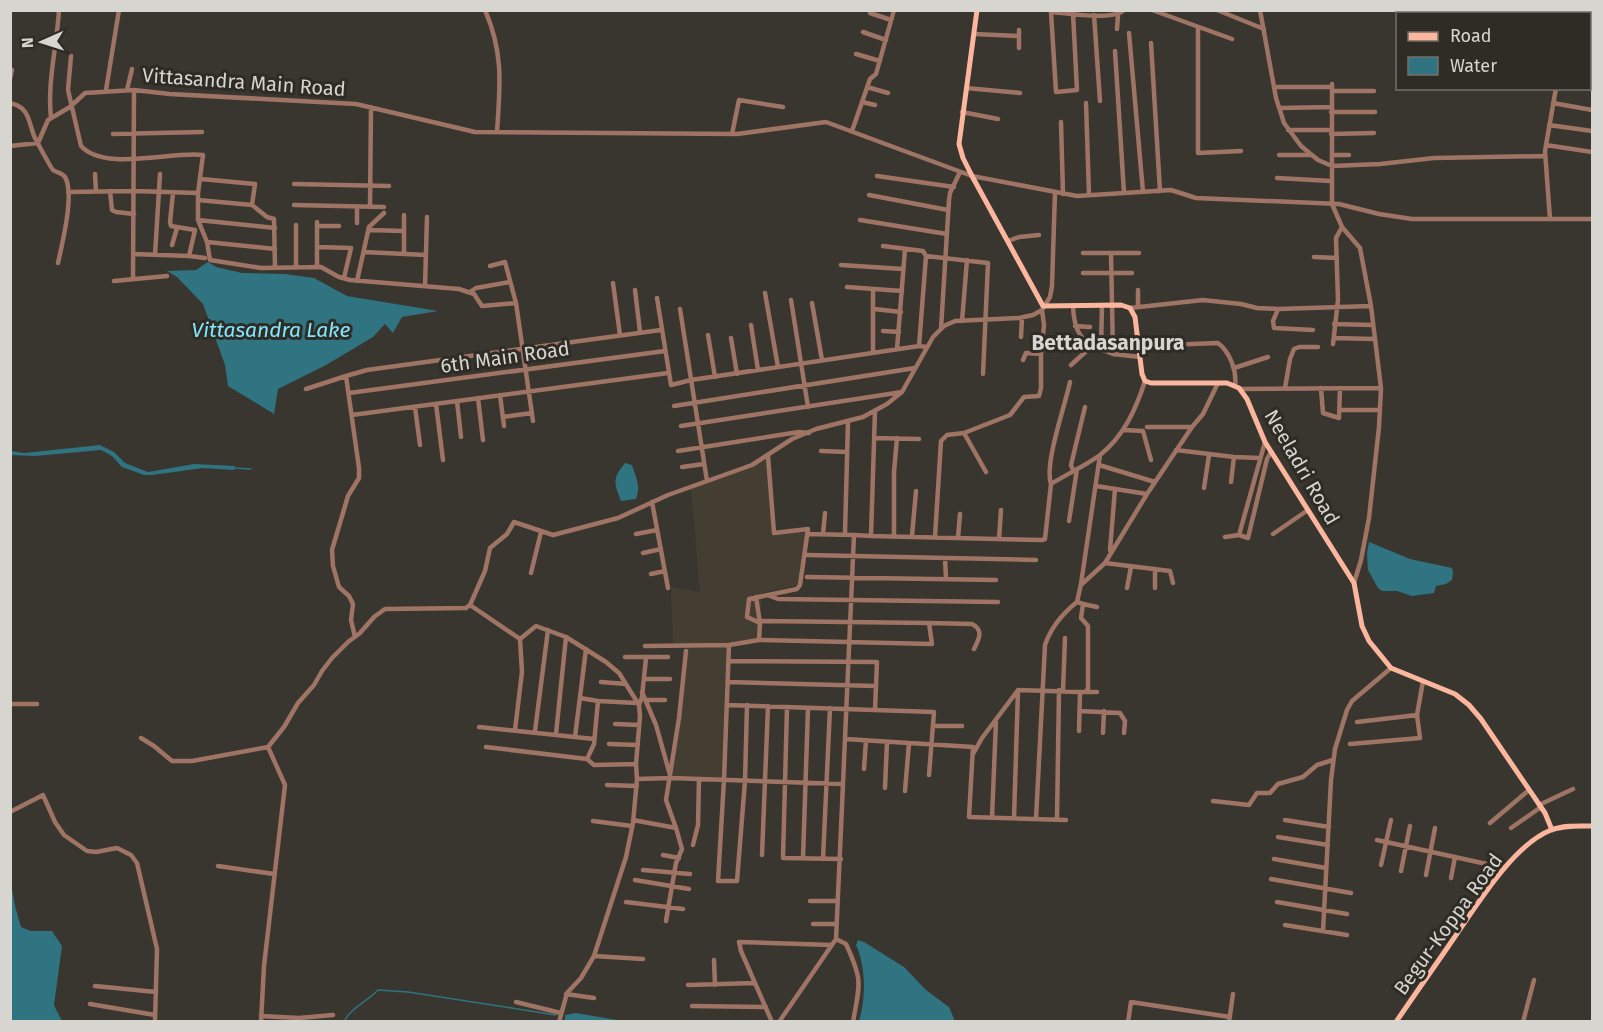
<svg xmlns="http://www.w3.org/2000/svg" width="1603" height="1032" font-family="'Fira Sans',sans-serif">
  <style>
    .built { fill: #433e31 }
    .water { fill: #307381 }
    .lines { fill: none; stroke-linecap: round; stroke-linejoin: round }
    .stream { stroke: #307381; stroke-width: 1.5 }
    .minor { stroke: #9f7465; stroke-width: 4.5 }
    .major { stroke: #fcb69e; stroke-width: 5 }
    .labels { text-anchor: middle; dominant-baseline: central; stroke-width: 6; stroke-linejoin: round; paint-order: stroke }
    .street-label { font-size: 20px; fill: #d6d5d0; stroke: #2e2c25 }
    .water-label { font-size: 21px; font-style: italic; fill: #81e7fe; stroke: #2e2c25 }
    .neighbourhood-label { font-size: 21px; font-weight: bold; fill: #d6d5d0; stroke: #2e2c25 }
  </style>
  <rect width="100%" height="100%" fill="#38362f"/>
  <path class="built" d="M768,456l3,77 37,-4 -10,56 -36,8 -3,47 -30,5 -5,135 -53,-2 15,-132h-13l-2,-59 29,5 -9,-105z"/>
  <path class="water" d="M208,262l8,5 26,6 43,1 29,4 33,18 91,15 -36,6 -9,16 -8,-9 -12,13 -47,28 -48,24 -4,25 -46,-28 -3,-21 -22,-61 -26,-27 -10,-6 29,-1z
    M100,445l14,7 11,11 23,9 46,-8 41,2 -1,4 -31,-2 -51,7h-8l-22,-8 -10,-11 -11,-6 -66,6 -24,-1v-4l13,2z
    M625,463l7,2c4,13 9,20 4,34l-15,2c-7,-18 -9,-22 4,-38z
    M1369,542l41,17 42,9 1,5 -1,7 -6,4 -10,2 -2,7 -22,3 -15,-5h-15l-4,-3 -10,-18 -1,-17z
    M10,877l5,29 6,21 10,4h21l10,15 -8,59 8,16h-51z
    M858,940l6,2 40,25 22,23 23,17 6,14h-96c7,-23 7,-54 -3,-76z
    M576,1013l47,8h-58v-6z"/>
  <g class="lines">
    <path class="stream" d="M234,468l17,1
      M344,1022c6,-14 24,-21 34,-32l30,2 148,23"/>
    <path class="minor" d="M485,10c19,44 15,76 12,122
      M1152,10l80,29
      M1217,10l47,19
      M1260,10l16,88 8,25 17,23 17,14 14,6 48,-2 54,-6 111,-2
      M870,13l21,7
      M1073,13l4,77 -21,2 -5,-80c15,1 63,9 73,-2
      M1094,15l6,86
      M1198,27v126l43,-2
      M1117,29l1,-14
      M1019,30v18
      M863,32l23,8
      M1129,33l14,159
      M974,34l45,2
      M1151,43l9,148
      M1115,51l9,142
      M1590,52l2,1
      M856,54l24,7
      M71,56l-3,34 13,56c24,26 89,5 122,9l-5,38v27l9,22 3,18 51,8 60,-1 18,10 11,3 109,9 15,5 8,12 34,-3
      M1590,72l2,1
      M10,79l2,-9
      M1332,84v120l10,23 18,21 11,58 10,82 -2,39 -10,91 -8,42 -7,23
      M867,87l21,6
      M1274,87h58
      M966,88l54,5
      M1588,88l4,1
      M106,90l13,-80
      M127,90l5,-21
      M1332,91h42
      M862,102l13,3
      M10,103c20,4 18,19 25,35 2,4 16,30 18,32 4,3 9,2 12,7 10,17 -3,67 -7,86
      M1086,103l3,92
      M1553,103l39,7
      M1279,108l53,-1
      M962,112l36,7
      M1331,112h44
      M51,118c-4,-36 6,-72 8,-108
      M1061,122l2,72
      M1549,125l43,6
      M1288,130h43
      M852,131l18,-52 6,-5 18,-64
      M113,134l89,-2
      M732,134l7,-34 44,7
      M1331,134l43,-1
      M1546,145l46,7
      M10,146l28,-3 10,-23 22,-13 15,-14 49,-3 36,4 186,10 119,28 262,2 89,-12 146,54 105,20 94,-6 25,8 143,6 40,10 33,5h180
      M1279,155h33
      M1332,155h17
      M95,174l1,17
      M877,176l77,11
      M1277,178l54,3
      M201,179l54,5 -3,21
      M294,184l95,2
      M110,191l2,19 4,2 18,2
      M68,192l66,-1 64,2
      M173,193l-3,29 1,4 24,4 -6,26
      M869,195l79,15
      M198,200l54,5 15,12 7,2 1,49
      M294,205l90,2
      M370,207l1,-100
      M1550,219l-5,-68 11,-63
      M198,220l77,8
      M860,220l87,14
      M317,222v45
      M357,223v-16
      M296,225v42
      M317,226h22
      M369,230l35,1
      M1008,241l11,-4 20,-2
      M207,242l68,7
      M172,245l5,-17
      M883,246l40,5 3,5
      M317,247l34,1 -7,30
      M364,252l62,3
      M1083,253h56
      M1111,253l2,101 27,3
      M133,254l56,2 16,2
      M404,254v-39
      M155,255l5,-81
      M1314,257l23,1
      M841,265l62,4
      M490,266l15,-4 11,41 17,118
      M1083,273h49
      M133,279l1,-189
      M114,281l53,-5
      M357,281l12,-54 15,-14
      M613,283l7,52
      M425,286l2,-69
      M847,287l55,4
      M635,290l5,42
      M1138,290v17
      M470,292l6,-4 34,-6
      M765,293l13,74
      M657,298l14,87 20,-5 228,-34 8,1
      M791,300l17,107
      M812,303l10,57
      M1073,305c1,33 11,38 40,49
      M1130,308l73,-8 38,4 16,4 21,1 93,-3
      M680,309l27,172
      M874,309l27,3
      M1278,309l-5,12 1,7 39,2
      M962,321l5,-61
      M1334,324l39,1
      M751,325l7,45
      M1075,326l15,1
      M941,329l8,-129 1,-7 10,-21
      M883,331l16,1
      M708,335l7,42
      M1021,337l1,-19
      M731,338l6,36
      M1334,338l40,1
      M1333,344l5,-44 -2,-62 6,-11
      M919,346l7,-90 62,7 -5,111
      M1139,346l79,-3c12,9 19,28 17,43
      M897,349l8,-100
      M1101,349l1,-44
      M873,352v-63
      M1023,360l3,-7 15,1
      M1071,365l21,-19
      M1234,368l34,-11
      M1285,388l5,-29 4,-10 5,-2h19
      M1321,388l2,25 16,5 1,-30
      M306,389l40,-13
      M1240,389l141,-1
      M349,393l316,-42
      M500,395l4,31
      M478,398l5,42
      M457,401l4,36
      M436,404l7,56
      M674,406l241,-38
      M415,407l5,38
      M1341,410h39
      M352,415l316,-42
      M503,417l29,-4
      M681,426l221,-34
      M1147,427h45
      M1124,430l19,1 8,29
      M964,433l22,39
      M874,438l45,1
      M1176,450l58,7 26,1
      M678,451l121,-19 10,1
      M821,451l26,1
      M1099,465l56,17
      M682,467l22,-3
      M1073,470l-2,-5 14,-58
      M1231,482l3,-25
      M1051,484c16,-10 34,-18 49,-29 24,-19 36,-46 45,-74
      M1096,486l51,8
      M1204,488l5,-33
      M652,502l16,86
      M1069,521l8,-52
      M845,533l3,-111
      M636,534l21,-4
      M807,534l47,1
      M823,534l2,-21
      M1273,534l35,-24
      M1239,535l26,-93
      M871,536l171,4 3,-1 6,-55c-7,-20 14,-78 19,-102
      M894,536v-64l3,-34
      M912,536l4,-45
      M935,537l6,-96 6,-6 17,-2 46,-18 14,-18 15,-1 2,-8v-34l3,-29 -2,-15 8,-13 2,-11 3,-94
      M1225,537l14,-2 9,3 19,-79 4,-7
      M958,538l2,-24
      M999,539l2,-29
      M1110,550l5,-61
      M643,553l18,-4
      M807,555l229,5
      M945,558l1,21
      M1105,563l65,8 3,12
      M531,573l10,-41
      M651,574l14,-3
      M807,577l189,3
      M1082,584l23,-21 42,-69 45,-67 11,-13 15,-31
      M1127,588l4,-21
      M1155,588v-18
      M767,595l11,4 220,3
      M756,597l4,26
      M1083,604l14,3
      M470,605l50,34 2,33 -7,58
      M929,623l43,1c12,6 7,15 2,25
      M355,637l-4,-17 2,-16 -4,-8 -10,-9 -6,-21 -1,-16 16,-54 11,-18v-10l-13,-92 21,-6 294,-40
      M520,639l16,-13 30,11 40,25 13,11 20,32 1,11 -4,48 1,15 -4,44 -7,34 -32,99 -13,22 -14,15 -8,29
      M759,640l173,4 -3,-21 -169,-2
      M645,646l84,-1
      M625,657h43
      M729,661l148,1 -2,48
      M644,679h26
      M601,682l25,2
      M728,682l148,4
      M1063,691l2,-53
      M642,692l14,33 14,50
      M1085,692h12
      M580,698l18,3 39,2
      M646,700h19
      M10,704h27
      M639,705l3,-8 4,-39
      M727,705l207,7 -5,63
      M747,705l-2,76 -8,100h-19l6,-101 5,-135 30,-5 1,-17 -13,-6 2,-18 48,-10 3,-4 8,-56 -34,4 -6,-77
      M787,707l-4,151 58,1
      M1080,711l40,2 5,8 -1,12
      M1357,722l60,-7
      M615,724l24,1
      M933,726h29
      M479,727l115,12
      M535,731l13,-101
      M1079,731l1,-39
      M1103,733l1,-22
      M556,734l10,-97
      M575,737l11,-88
      M141,738l13,8 18,15h20l76,-14 16,-20 14,-24 16,-18 8,-14 10,-13 16,-16 12,-9 14,-16 11,-8 81,-1 4,-3 15,-34 5,-23 17,-14 7,-12 39,13 65,-17 50,-23 84,-30 40,-26 24,-10 47,-12 24,-13 15,-12 31,-55 11,-11 11,-5 64,-3 14,-3 9,-5
      M845,739l128,8 -4,70 97,3
      M609,744l29,1
      M1350,744l70,-6 -3,-23 6,-34
      M486,747l101,12 7,6 42,-1
      M973,754l9,-16 36,-48 62,2h5l3,-3v-63l-7,-8 2,-14 -6,-2 4,-18 19,-129
      M587,759l7,-15 4,-43
      M864,769l2,-29
      M637,779l34,-1 172,6 11,-249 17,1 4,-125
      M607,785l30,1
      M885,788l2,-46
      M905,791l4,-48
      M1213,801l36,4 8,-12h13l8,-9 25,-7 14,-12 16,-5
      M1539,805l34,-16
      M10,812l33,-17 12,27 9,13 23,16 9,1 21,-4 14,7 6,8 20,86 -2,73
      M992,818l4,-97
      M1014,818l4,-128
      M1036,819l9,-174c6,-18 17,-31 32,-43
      M1057,819l2,-129
      M633,820l43,8 6,21 -6,14 -10,58
      M1285,820l44,7
      M593,821l39,5
      M1490,823l39,-33
      M676,828l-10,-28 13,-82 7,-67
      M1511,828l30,-21
      M1278,837l50,8
      M1377,840l128,28
      M693,845l5,-20 1,-46
      M663,855l16,3
      M762,855l6,-149
      M803,858l5,-150
      M823,859l7,-151
      M1274,859l52,9
      M1381,865l10,-45
      M218,866l56,8
      M643,870l47,4
      M1401,871l9,-45
      M1426,875l9,-47
      M1451,878l4,-21
      M1271,879l80,14
      M635,880l54,9
      M810,901h28
      M626,902l57,7
      M1277,902l70,12
      M813,924h24
      M1285,925l62,10
      M1323,931l8,-151 4,-31 12,-39 5,-9 39,-33
      M836,939l10,5c17,37 14,39 7,78
      M594,956l49,3
      M714,960l1,25
      M688,985l67,-2
      M95,986l61,6
      M566,994l28,4
      M516,1002l45,11
      M90,1004l65,11
      M692,1006l74,1
      M261,1016l38,2 34,-3
      M261,1022l3,-56 21,-181 -17,-38
      M772,1022l-31,-71 -2,-9 93,3
      M779,1022l57,-83 7,-155
      M1128,1022l3,-20 99,15
      M1229,1022l4,-28
      M1523,1022l11,-42"/>
    <path class="major" d="M977,10l-18,134 4,14 9,18 71,130 78,-1 9,3 5,9 7,57 3,7 6,2h76l12,5 8,11 18,43 89,141 8,43 7,15 22,27 64,26 14,11 12,14 64,94 7,17
      M1396,1022c19,-28 39,-56 58,-84 23,-33 59,-93 97,-108 13,-5 28,-4 41,-4"/>
  </g>
  <g class="labels">
    <g class="street-label">
      <text transform="translate(244 82) rotate(4)">Vittasandra Main Road</text>
      <text transform="translate(505 357) rotate(-8)">6th Main Road</text>
      <text transform="translate(1302 467) rotate(60)">Neeladri Road</text>
      <text transform="translate(1448 924) rotate(-54)">Begur-Koppa Road</text>
    </g>
    <g class="water-label">
      <text x="271" y="330">Vittasandra Lake</text>
    </g>
    <g class="neighbourhood-label">
      <text x="1108" y="343">Bettadasanpura</text>
    </g>
  </g>
  <rect width="1603" height="1032" fill="none" stroke="#d6d5d0" stroke-width="24"/>
  <rect x="1396" y="12" width="195" height="78" fill="#2e2c25" stroke="#717069" stroke-width="1.5"/>
  <rect x="1408" y="32" width="30" height="9" fill="#fcb69e" stroke="#717069" stroke-width="1.5"/>
  <text x="1450" y="42" font-size="18" fill="#d6d5d0">Road</text>
  <rect x="1408" y="57" width="30" height="18" fill="#307381" stroke="#717069" stroke-width="1.5"/>
  <text x="1450" y="72" font-size="18" fill="#d6d5d0">Water</text>
  <g transform="translate(42 42) rotate(267)" stroke="#2e2c25" stroke-width="4.5" paint-order="stroke">
  <path d="M0-4.5L10 22L0 15L-10 22Z" fill="#d6d5d0"/>
  <text y="-9" font-size="16" font-weight="bold" text-anchor="middle" fill="#d6d5d0">N</text>
  </g>
</svg>
